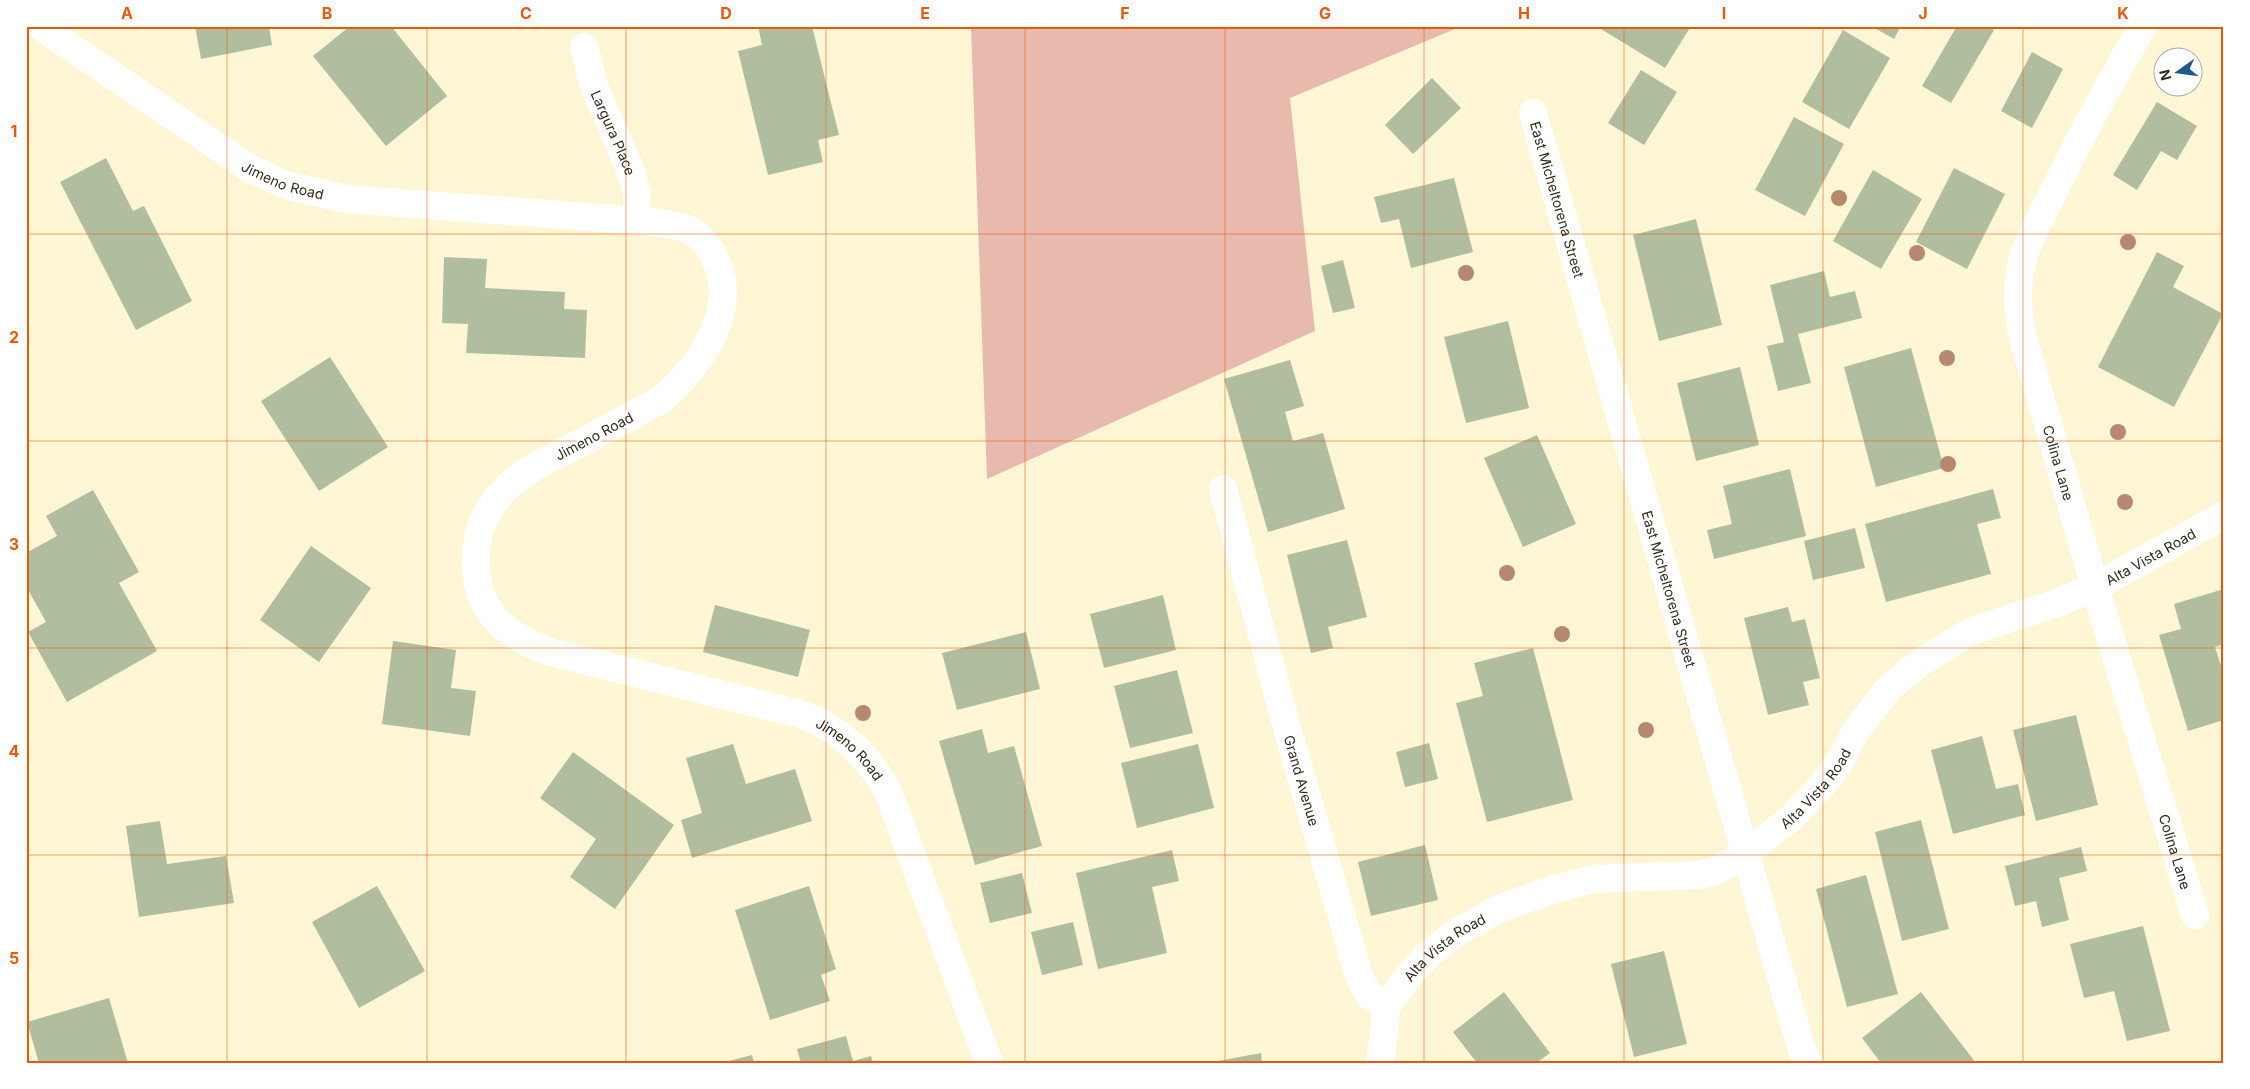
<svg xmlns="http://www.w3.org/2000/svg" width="2250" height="1089" font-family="Inter,sans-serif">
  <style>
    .green { fill: #e8baae }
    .building { fill: #b0be9f }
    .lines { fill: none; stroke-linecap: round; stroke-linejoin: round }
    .minor { stroke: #fff; stroke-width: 28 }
    .tree { fill: #b6896e }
    .grid { fill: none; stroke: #e8590c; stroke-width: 1; stroke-opacity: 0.55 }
    .labels { text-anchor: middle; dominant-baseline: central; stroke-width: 5; stroke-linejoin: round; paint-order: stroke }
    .street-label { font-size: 14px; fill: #2f2d20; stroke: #fff }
    .neatline { fill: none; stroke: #e8590c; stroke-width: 2 }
    .grid-label { font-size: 16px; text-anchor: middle; font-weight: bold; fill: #e8590c }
  </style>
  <rect width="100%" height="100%" fill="#fef6d4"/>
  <path class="green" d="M971,26h491l-172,72 25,233 -328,148z"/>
  <path class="building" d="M195,26h74l3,19 -71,14z
    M350,26h41l56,70 -61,50 -73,-90z
    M758,26h54l27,109 -21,5 5,22 -55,13 -30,-124 24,-6z
    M1596,26h95l-26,42z
    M1871,26h30l-7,13z
    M1957,26h30l7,4 -43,73 -29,-17z
    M1843,30l47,28 -41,71 -47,-27z
    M2032,52l31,17 -31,59 -31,-17z
    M1641,70l36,22 -33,53 -36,-22z
    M1432,78l29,30 -48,46 -28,-29z
    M2157,102l40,24 -20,34 -16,-9 -24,39 -24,-15z
    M1794,117l50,27 -39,72 -50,-26z
    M106,158l27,53 11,-5 48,95 -56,29 -76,-148z
    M1954,168l51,26 -38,75 -51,-27z
    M1873,170l49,29 -41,70 -48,-28z
    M1454,178l19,74 -62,16 -12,-49 -18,4 -7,-26z
    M1696,219l26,106 -63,16 -26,-106z
    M2157,252l27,14 -11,21 50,27 -49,93 -76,-40z
    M444,257l43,2 -2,29 80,4 -1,17 23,1 -2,48 -119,-5 2,-29 -26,-1z
    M1343,260l12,48 -22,5 -12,-47z
    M1824,271l6,26 25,-6 7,27 -64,16 13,49 -33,8 -11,-45 17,-4 -14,-57z
    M1508,321l21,87 -63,15 -22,-86z
    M1911,348l33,120 -68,19 -32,-120z
    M330,357l58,90 -69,44 -58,-90z
    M1290,360l14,46 -19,6 8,29 30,-8 22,76 -77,23 -44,-153z
    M1740,367l19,78 -63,16 -19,-78z
    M1537,435l39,89 -53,23 -39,-89z
    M1790,469l16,67 -92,23 -7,-29 25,-6 -9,-38z
    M1993,489l8,29 -24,6 14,50 -105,28 -21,-78z
    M93,490l46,82 -20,11 38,68 -90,51 -39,-70 18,-10 -20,-36v-33l31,-17 -11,-20z
    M1855,528l10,40 -52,12 -9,-39z
    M1347,540l20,77 -39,10 5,21 -22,5 -24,-98z
    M311,546l60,42 -52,74 -59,-42z
    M2224,589v55l-9,3 9,28v45l-36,11 -29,-96 22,-6 -7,-25z
    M1163,595l13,55 -72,18 -14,-54z
    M715,605l95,25 -12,47 -95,-25z
    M1788,607l4,15 13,-3 15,59 -17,4 6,23 -41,10 -24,-97z
    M1026,632l14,57 -83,21 -15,-57z
    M393,641l63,9 -5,38 25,3 -6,45 -88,-12z
    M1533,648l40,152 -86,22 -31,-119 27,-7 -9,-33z
    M1177,670l16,63 -63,15 -16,-62z
    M2076,715l22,90 -62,16 -23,-91z
    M982,729l6,24 26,-7 28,100 -67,19 -36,-124z
    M1982,736l14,53 22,-5 7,31 -72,19 -22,-84z
    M1429,743l9,36 -33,8 -9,-35z
    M733,744l13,40 49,-15 17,52 -120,37 -11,-38 21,-7 -16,-55z
    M1198,744l16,64 -77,20 -16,-65z
    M573,752l101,73 -59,84 -45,-32 26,-38 -56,-41z
    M1921,820l28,109 -47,12 -27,-109z
    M160,821l7,43 59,-8 8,47 -95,14 -13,-91z
    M1425,845l13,55 -67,16 -13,-54z
    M2081,847l6,24 -28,7 10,42 -27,7 -6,-26 -21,5 -10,-40z
    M1172,850l7,31 -27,6 15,66 -69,16 -22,-96z
    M1022,873l10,40 -42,10 -10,-40z
    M1866,875l32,119 -51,13 -31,-118z
    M377,886l48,85 -66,37 -47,-86z
    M809,886l27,83 -15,6 9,26 -60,19 -35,-110z
    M1073,922l10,43 -41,10 -11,-43z
    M2143,926l27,105 -43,10 -13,-50 -30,7 -14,-54z
    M1664,951l23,93 -53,13 -23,-93z
    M1504,992l46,61 -14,10h-59l-24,-31z
    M1921,992l55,71h-95l-19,-25z
    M109,998l19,65h-89l-12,-41z
    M846,1036l7,25 18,-5 2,7h-72l-4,-14z
    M1261,1053l1,10h-49v-1z
    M752,1055l2,8h-29v-1z"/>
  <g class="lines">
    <g class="minor">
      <path id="s1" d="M40,26l209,142 37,17 60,14 310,23c10,2 25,3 34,8 13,8 23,22 28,35 19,51 -20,102 -56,134 -25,14 -51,28 -76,41 -30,16 -68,31 -89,58 -19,24 -25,55 -19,85 8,39 39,57 73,69l253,63c38,16 62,39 83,74l102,274"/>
      <path id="s2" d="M2143,26c-33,56 -64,113 -92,171 -12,24 -26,47 -31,74 -4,23 -2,44 3,67l72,249 100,328"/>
      <path id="s3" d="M584,47l11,42 34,77 8,27v27"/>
      <path id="s4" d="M1533,113l269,937 7,13"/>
      <path id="s5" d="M1223,489l64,239 73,251 10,17 16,10 -1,19 -5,38"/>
      <path id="s6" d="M1386,1006l28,-37 15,-15 29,-23 45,-24 52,-18 37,-10 108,-4 15,-4 30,-17 47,-37 33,-35 14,-19 16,-31 34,-44 33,-27 50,-30 85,-28 38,-16 129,-72"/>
    </g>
  </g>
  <g class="tree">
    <circle cx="1839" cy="198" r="8"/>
    <circle cx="2128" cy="242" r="8"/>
    <circle cx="1917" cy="253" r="8"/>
    <circle cx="1466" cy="273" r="8"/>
    <circle cx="1947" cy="358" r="8"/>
    <circle cx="2118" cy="432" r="8"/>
    <circle cx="1948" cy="464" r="8"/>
    <circle cx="2125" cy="502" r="8"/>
    <circle cx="1507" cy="573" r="8"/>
    <circle cx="1562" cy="634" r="8"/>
    <circle cx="863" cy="713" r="8"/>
    <circle cx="1646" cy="730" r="8"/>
  </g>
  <path class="grid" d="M227,26v1037M427,26v1037M626,26v1037M826,26v1037M1025,26v1037M1225,26v1037M1424,26v1037M1624,26v1037M1823,26v1037M2023,26v1037M26,234h2198M26,441h2198M26,648h2198M26,855h2198"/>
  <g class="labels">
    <g class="street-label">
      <text stroke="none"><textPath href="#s3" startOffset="91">Largura Place</textPath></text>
      <text stroke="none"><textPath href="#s1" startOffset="289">Jimeno Road</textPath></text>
      <text stroke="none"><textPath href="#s4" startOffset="90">East Micheltorena Street</textPath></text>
      <text transform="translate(594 436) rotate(-28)">Jimeno Road</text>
      <text stroke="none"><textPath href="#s2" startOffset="472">Colina Lane</textPath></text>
      <text stroke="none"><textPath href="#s6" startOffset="924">Alta Vista Road</textPath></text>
      <text stroke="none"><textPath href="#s4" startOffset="495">East Micheltorena Street</textPath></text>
      <text stroke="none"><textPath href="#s1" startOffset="1608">Jimeno Road</textPath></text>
      <text stroke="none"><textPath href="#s5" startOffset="302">Grand Avenue</textPath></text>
      <text stroke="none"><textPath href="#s6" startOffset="504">Alta Vista Road</textPath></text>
      <text stroke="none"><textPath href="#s2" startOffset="878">Colina Lane</textPath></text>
      <text stroke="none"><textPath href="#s6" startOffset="84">Alta Vista Road</textPath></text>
    </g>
  </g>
  <rect width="2250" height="1089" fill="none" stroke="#ffffff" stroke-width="55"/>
  <g transform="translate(2178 72) rotate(256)"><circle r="24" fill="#ffffff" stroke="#acaba6"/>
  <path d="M0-4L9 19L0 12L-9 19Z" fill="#1e588f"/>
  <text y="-8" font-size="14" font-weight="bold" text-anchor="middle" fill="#2f2d20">N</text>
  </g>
  <rect x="28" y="28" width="2194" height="1034" class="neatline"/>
  <g class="grid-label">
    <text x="127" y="19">A</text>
    <text x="327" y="19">B</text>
    <text x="526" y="19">C</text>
    <text x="726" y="19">D</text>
    <text x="925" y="19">E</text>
    <text x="1125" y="19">F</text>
    <text x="1325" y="19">G</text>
    <text x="1524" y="19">H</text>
    <text x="1724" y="19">I</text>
    <text x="1923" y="19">J</text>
    <text x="2123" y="19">K</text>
    <text x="14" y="137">1</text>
    <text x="14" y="343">2</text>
    <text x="14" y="550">3</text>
    <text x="14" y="757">4</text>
    <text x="14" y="964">5</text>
  </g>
</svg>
